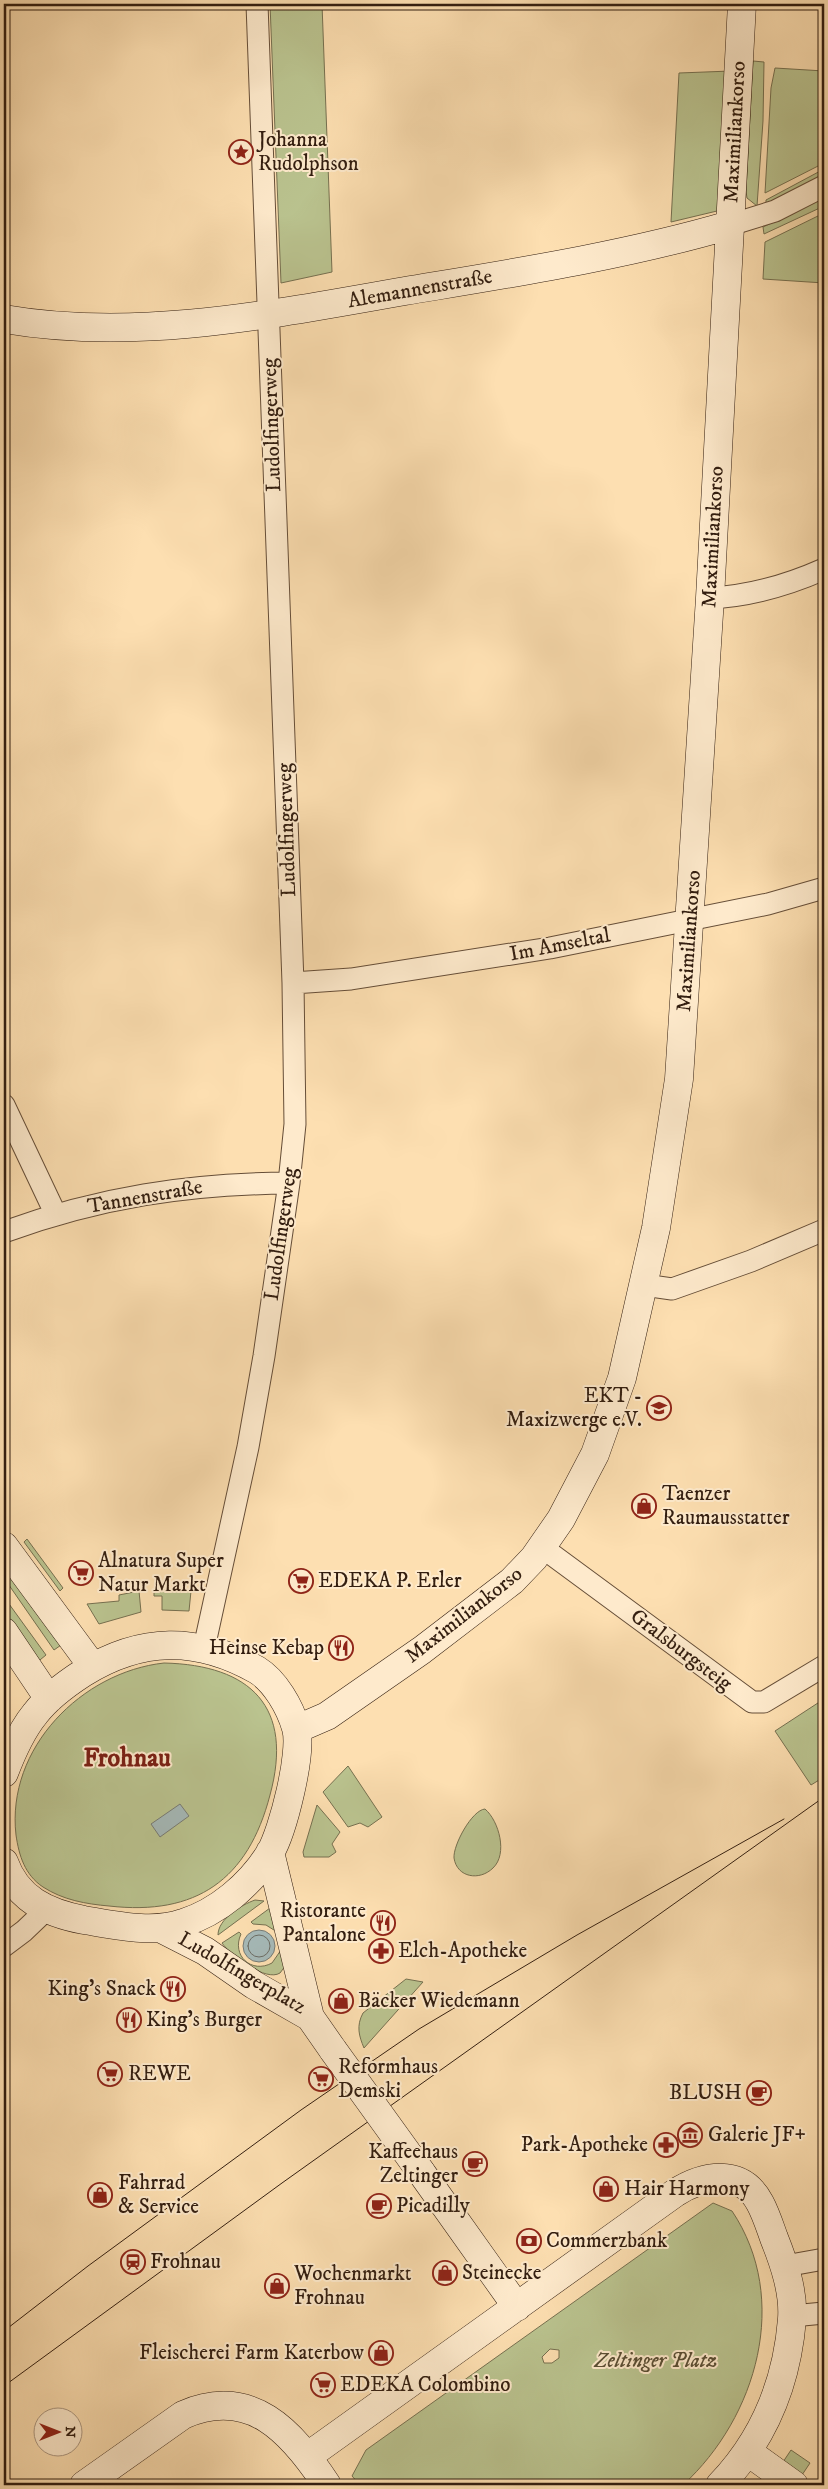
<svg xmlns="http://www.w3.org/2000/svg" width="828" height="2489" font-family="'IM FELL DW Pica',serif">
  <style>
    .green { fill: #bac38f; stroke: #767050; fill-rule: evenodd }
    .water { fill: #a5b9b8; stroke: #777b75 }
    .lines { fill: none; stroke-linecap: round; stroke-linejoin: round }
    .shore { stroke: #6c6c64; stroke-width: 1 }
    .street-casing { stroke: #664e38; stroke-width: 23 }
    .secondary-casing { stroke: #331e10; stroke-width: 29 }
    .street { stroke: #feeacc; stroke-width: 21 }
    .secondary { stroke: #feeacc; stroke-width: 28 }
    .tram { stroke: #331e10; stroke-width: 1 }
    .secondary-bridge-casing { stroke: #331e10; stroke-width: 29; stroke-linecap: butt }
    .secondary-bridge { stroke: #feeacc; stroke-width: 28 }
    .labels { text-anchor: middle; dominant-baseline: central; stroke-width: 4; stroke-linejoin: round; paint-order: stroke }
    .street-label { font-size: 21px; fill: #331e10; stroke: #feeacc }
    .poi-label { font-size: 21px; fill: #331e10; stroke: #feeacc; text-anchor: start }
    .park-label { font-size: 21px; font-style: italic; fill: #5c5036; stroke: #feeacc }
    .district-label { font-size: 26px; font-weight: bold; fill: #7a1f14; stroke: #feeacc }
  </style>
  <rect width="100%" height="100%" fill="#fddfb1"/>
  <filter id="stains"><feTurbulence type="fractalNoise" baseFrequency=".004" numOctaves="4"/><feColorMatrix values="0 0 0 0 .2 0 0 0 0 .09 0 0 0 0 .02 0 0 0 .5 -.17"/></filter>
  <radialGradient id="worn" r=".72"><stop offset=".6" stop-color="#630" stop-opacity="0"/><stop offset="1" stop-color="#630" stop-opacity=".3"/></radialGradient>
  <path class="green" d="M270,4h52l10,268 -51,11z
    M753,61l11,1 -1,59 -6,85 -10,-8 -1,-7z
    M775,68l49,3v92l-59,30 6,-105z
    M731,71l-11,135 -3,5 -46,11 8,-149z
    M824,169v8l-58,29v-6z
    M824,198v8l-60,28 -1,-7z
    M824,213v70l-61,-4 2,-37z
    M27,1539l36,49 -3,3 -36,-49z
    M4,1559l60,84 -10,7 -50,-72z
    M154,1589l37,2 -2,20 -27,-1v-14h-8z
    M139,1591l2,21 -42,12 -12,-20 32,-3v-6z
    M4,1597l42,58 -11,9 -31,-43z
    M164,1663c87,2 130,44 106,132 -22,85 -74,121 -161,111 -23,-2 -46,-6 -66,-19 -18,-12 -24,-31 -27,-52 -10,-87 66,-163 148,-172z
    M824,1699v78l-13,8 -36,-54z
    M348,1766l34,51 -14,10 -8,-4 -12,4 -25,-35z
    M317,1805l23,27 -8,12 4,8 -7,5h-25l-1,-5z
    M485,1809c14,12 23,45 8,59 -13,13 -36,10 -39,-10 -1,-13 18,-48 31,-49z
    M255,1900l9,1 -46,34c0,-16 23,-30 37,-35z
    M270,1908l16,57 -6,8c-14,9 -49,-17 -58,-30l17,-11 2,2c-10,22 11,40 31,29l9,-13 -4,-18 -11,-7 -13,-1 -2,-2z
    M406,1979l17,3 -59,66c-5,-12 -8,-22 -1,-35z
    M713,2203l19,8c59,88 25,206 -49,274h-323l-8,-9 14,-26zM550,2349l9,1v8l-7,5h-8l-2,-6z
    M791,2450l19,13 -8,12 -19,-13z"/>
  <path class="water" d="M180,1804l9,12 -29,21 -9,-13z
    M243 1946a16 16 0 1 1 32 0a16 16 0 1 1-32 0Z"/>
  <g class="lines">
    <path class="shore" d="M248 1946a11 11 0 1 1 22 0a11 11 0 1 1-22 0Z"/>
    <defs>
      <path id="street" d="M730,225l45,-14 49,-25
        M710,598c40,-2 78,-13 114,-29
        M293,983l58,-4 199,-31 218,-44 56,-16
        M4,1105l52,110
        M4,1232c96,-35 184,-48 285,-49
        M644,1285l28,4 79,-28 73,-31
        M543,1548l209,154h12l60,-36
        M204,1648l44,-201 16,-91 25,-173 6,-59 -2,-141 -36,-979
        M4,1946l20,-15 22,-21
        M785,2266l39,-7
        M792,2316l32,-3"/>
      <path id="secondary" d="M4,319c133,23 269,-5 401,-28 108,-18 219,-35 325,-66
        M4,1546l89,121
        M4,1632l45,67
        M297,1729l30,-13 95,-66 90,-69 22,-23 27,-39 34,-65 27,-76 34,-150 23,-149 31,-481 32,-594
        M4,1773c8,-21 17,-42 31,-59 13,-17 31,-30 48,-41 58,-36 114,-37 174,-3 18,11 33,37 39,58 7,24 -13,103 -26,125 -20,32 -52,59 -87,70 -31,11 -68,2 -99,-3 -37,-7 -67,-21 -80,-58
        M270,1852l40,165 23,33
        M160,1928l45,23 49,34 56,32
        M421,2172l96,135
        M748,2452l46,33
        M308,2456l367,-263c28,-18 66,-26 85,10 6,11 10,24 14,35 10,25 20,54 18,81 -5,63 -28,120 -72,166
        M84,2485l99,-70c68,-30 109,17 144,70"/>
    </defs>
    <use href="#street" class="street-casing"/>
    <use href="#secondary" class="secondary-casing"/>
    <use href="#street" class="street"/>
    <use href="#secondary" class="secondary"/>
    <path class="tram" d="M4,2331l84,-65 213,-156 118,-81 158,-94 207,-116
      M4,2386l278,-203 542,-386"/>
    <defs>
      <path id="secondary-bridge" d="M333,2050l88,122"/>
    </defs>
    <use href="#secondary-bridge" class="secondary-bridge-casing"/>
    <use href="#secondary-bridge" class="secondary-bridge"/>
  </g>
  <defs>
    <symbol id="sight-ring" viewBox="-11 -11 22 22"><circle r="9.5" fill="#feeacc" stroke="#8f2418" stroke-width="1.5"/><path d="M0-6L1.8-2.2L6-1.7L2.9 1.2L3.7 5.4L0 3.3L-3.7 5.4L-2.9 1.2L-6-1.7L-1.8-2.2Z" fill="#8f2418"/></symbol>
    <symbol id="school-ring" viewBox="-11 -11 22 22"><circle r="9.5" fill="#feeacc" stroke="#8f2418" stroke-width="1.5"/><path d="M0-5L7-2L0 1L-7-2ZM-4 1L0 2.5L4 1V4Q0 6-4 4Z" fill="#8f2418"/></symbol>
    <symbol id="shop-ring" viewBox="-11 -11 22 22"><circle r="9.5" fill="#feeacc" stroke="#8f2418" stroke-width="1.5"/><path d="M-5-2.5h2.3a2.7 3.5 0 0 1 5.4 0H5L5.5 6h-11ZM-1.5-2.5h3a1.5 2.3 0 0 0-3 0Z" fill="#8f2418"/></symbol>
    <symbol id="supermarket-ring" viewBox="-11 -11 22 22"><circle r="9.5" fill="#feeacc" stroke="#8f2418" stroke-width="1.5"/><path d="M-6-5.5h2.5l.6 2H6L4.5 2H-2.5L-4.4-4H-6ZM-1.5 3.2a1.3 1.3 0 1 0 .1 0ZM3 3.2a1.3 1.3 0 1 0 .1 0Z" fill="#8f2418"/></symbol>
    <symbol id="restaurant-ring" viewBox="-11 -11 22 22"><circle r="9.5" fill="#feeacc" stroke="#8f2418" stroke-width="1.5"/><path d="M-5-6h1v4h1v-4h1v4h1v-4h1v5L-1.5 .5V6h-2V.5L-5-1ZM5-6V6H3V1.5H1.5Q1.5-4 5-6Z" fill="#8f2418"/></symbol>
    <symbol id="pharmacy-ring" viewBox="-11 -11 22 22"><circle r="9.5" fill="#feeacc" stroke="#8f2418" stroke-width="1.5"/><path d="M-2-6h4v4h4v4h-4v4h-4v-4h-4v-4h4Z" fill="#8f2418"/></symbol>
    <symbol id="cafe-ring" viewBox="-11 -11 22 22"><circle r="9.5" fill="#feeacc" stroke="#8f2418" stroke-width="1.5"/><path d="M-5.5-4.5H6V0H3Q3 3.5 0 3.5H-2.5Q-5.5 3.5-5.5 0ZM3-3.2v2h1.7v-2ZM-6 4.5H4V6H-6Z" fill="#8f2418"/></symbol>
    <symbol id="museum-ring" viewBox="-11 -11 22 22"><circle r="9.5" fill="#feeacc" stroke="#8f2418" stroke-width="1.5"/><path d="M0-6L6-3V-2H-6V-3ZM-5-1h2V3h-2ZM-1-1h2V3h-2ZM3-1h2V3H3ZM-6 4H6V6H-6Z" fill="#8f2418"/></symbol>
    <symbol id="bank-ring" viewBox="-11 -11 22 22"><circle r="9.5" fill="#feeacc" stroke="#8f2418" stroke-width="1.5"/><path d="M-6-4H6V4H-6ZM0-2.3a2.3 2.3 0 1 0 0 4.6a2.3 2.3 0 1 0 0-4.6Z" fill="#8f2418"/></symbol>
    <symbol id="station-ring" viewBox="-11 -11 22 22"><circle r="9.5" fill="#feeacc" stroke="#8f2418" stroke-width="1.5"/><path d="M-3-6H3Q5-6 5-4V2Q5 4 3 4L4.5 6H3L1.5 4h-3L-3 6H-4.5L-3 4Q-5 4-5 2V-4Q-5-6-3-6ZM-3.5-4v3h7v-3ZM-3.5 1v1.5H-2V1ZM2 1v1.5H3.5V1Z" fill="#8f2418"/></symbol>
  </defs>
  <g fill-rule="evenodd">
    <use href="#sight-ring" x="227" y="138" width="28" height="28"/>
    <use href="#school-ring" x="645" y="1394" width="28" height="28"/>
    <use href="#shop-ring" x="630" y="1492" width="28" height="28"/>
    <use href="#supermarket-ring" x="67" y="1559" width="28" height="28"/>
    <use href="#supermarket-ring" x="287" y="1567" width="28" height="28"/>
    <use href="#restaurant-ring" x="327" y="1634" width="28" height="28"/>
    <use href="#restaurant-ring" x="369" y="1909" width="28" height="28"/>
    <use href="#pharmacy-ring" x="367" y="1937" width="28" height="28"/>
    <use href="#restaurant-ring" x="159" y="1975" width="28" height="28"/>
    <use href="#shop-ring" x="327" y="1987" width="28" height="28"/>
    <use href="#restaurant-ring" x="115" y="2006" width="28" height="28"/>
    <use href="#supermarket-ring" x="96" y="2060" width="28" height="28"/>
    <use href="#supermarket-ring" x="307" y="2065" width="28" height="28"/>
    <use href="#cafe-ring" x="745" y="2079" width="28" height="28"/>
    <use href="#museum-ring" x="676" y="2121" width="28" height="28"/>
    <use href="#pharmacy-ring" x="652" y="2131" width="28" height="28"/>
    <use href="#cafe-ring" x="461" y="2150" width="28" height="28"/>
    <use href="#shop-ring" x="592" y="2175" width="28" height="28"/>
    <use href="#shop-ring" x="86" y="2181" width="28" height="28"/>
    <use href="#cafe-ring" x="365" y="2192" width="28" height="28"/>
    <use href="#bank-ring" x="515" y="2227" width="28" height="28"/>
    <use href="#station-ring" x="119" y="2248" width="28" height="28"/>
    <use href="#shop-ring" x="431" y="2259" width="28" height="28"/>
    <use href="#shop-ring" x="263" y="2272" width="28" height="28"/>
    <use href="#shop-ring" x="367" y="2339" width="28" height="28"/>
    <use href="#supermarket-ring" x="309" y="2371" width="28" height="28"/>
  </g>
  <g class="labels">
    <g class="street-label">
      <text transform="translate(735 132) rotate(-87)">Maximiliankorso</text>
      <text transform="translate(420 289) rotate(-10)">Alemannenstraße</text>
      <text transform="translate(272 425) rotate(-92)">Ludolfingerweg</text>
      <text transform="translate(713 537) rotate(-87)">Maximiliankorso</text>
      <text transform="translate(287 830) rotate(-92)">Ludolfingerweg</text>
      <text transform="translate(689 941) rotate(-86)">Maximiliankorso</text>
      <text transform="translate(560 945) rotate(-11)">Im Amseltal</text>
      <text transform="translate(145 1197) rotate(-10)">Tannenstraße</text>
      <text transform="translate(281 1234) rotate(-82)">Ludolfingerweg</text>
      <text transform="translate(464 1615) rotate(-38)">Maximiliankorso</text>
      <text transform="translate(681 1650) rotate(37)">Gralsburgsteig</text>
      <text transform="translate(242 1973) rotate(30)">Ludolfingerplatz</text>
    </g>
    <g class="poi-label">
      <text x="258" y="140">Johanna<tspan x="258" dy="24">Rudolphson</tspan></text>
      <text x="642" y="1396" text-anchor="end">EKT -<tspan x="642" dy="24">Maxizwerge e.V.</tspan></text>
      <text x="662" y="1494">Taenzer<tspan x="662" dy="24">Raumausstatter</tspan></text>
      <text x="98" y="1561">Alnatura Super<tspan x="98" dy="24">Natur Markt</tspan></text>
      <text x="318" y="1581">EDEKA P. Erler</text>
      <text x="324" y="1648" text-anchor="end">Heinse Kebap</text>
      <text x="366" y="1911" text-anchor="end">Ristorante<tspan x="366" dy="24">Pantalone</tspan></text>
      <text x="398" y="1951">Elch-Apotheke</text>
      <text x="156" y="1989" text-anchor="end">King's Snack</text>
      <text x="358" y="2001">Bäcker Wiedemann</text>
      <text x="146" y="2020">King's Burger</text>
      <text x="338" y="2067">Reformhaus<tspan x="338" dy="24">Demski</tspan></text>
      <text x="128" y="2074">REWE</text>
      <text x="742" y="2093" text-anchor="end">BLUSH</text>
      <text x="708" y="2135">Galerie JF+</text>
      <text x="648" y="2145" text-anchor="end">Park-Apotheke</text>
      <text x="458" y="2152" text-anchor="end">Kaffeehaus<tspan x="458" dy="24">Zeltinger</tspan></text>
      <text x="118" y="2183">Fahrrad<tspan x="118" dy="24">&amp; Service</tspan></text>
      <text x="624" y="2189">Hair Harmony</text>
      <text x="396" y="2206">Picadilly</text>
      <text x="546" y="2241">Commerzbank</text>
      <text x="150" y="2262">Frohnau</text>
      <text x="462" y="2273">Steinecke</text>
      <text x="294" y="2274">Wochenmarkt<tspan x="294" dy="24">Frohnau</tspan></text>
      <text x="364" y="2353" text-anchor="end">Fleischerei Farm Katerbow</text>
      <text x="340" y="2385">EDEKA Colombino</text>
    </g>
    <g class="park-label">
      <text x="656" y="2361">Zeltinger Platz</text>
    </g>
    <g class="district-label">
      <text x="127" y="1758">Frohnau</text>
    </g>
  </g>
  <rect width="828" height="2489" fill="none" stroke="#fddfb1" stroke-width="20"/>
  <rect x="5" y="5" width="818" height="2479" fill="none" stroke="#331e10" stroke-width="2.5"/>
  <rect x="10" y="10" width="808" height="2469" fill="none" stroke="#331e10"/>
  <g transform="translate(58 2432) rotate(90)"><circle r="24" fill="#feeacc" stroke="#ad9881"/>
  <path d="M0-4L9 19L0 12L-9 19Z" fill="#8f2418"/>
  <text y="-8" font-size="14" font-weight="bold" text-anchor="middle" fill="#331e10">N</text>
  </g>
  <rect width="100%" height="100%" filter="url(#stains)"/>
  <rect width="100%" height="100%" fill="url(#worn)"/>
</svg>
